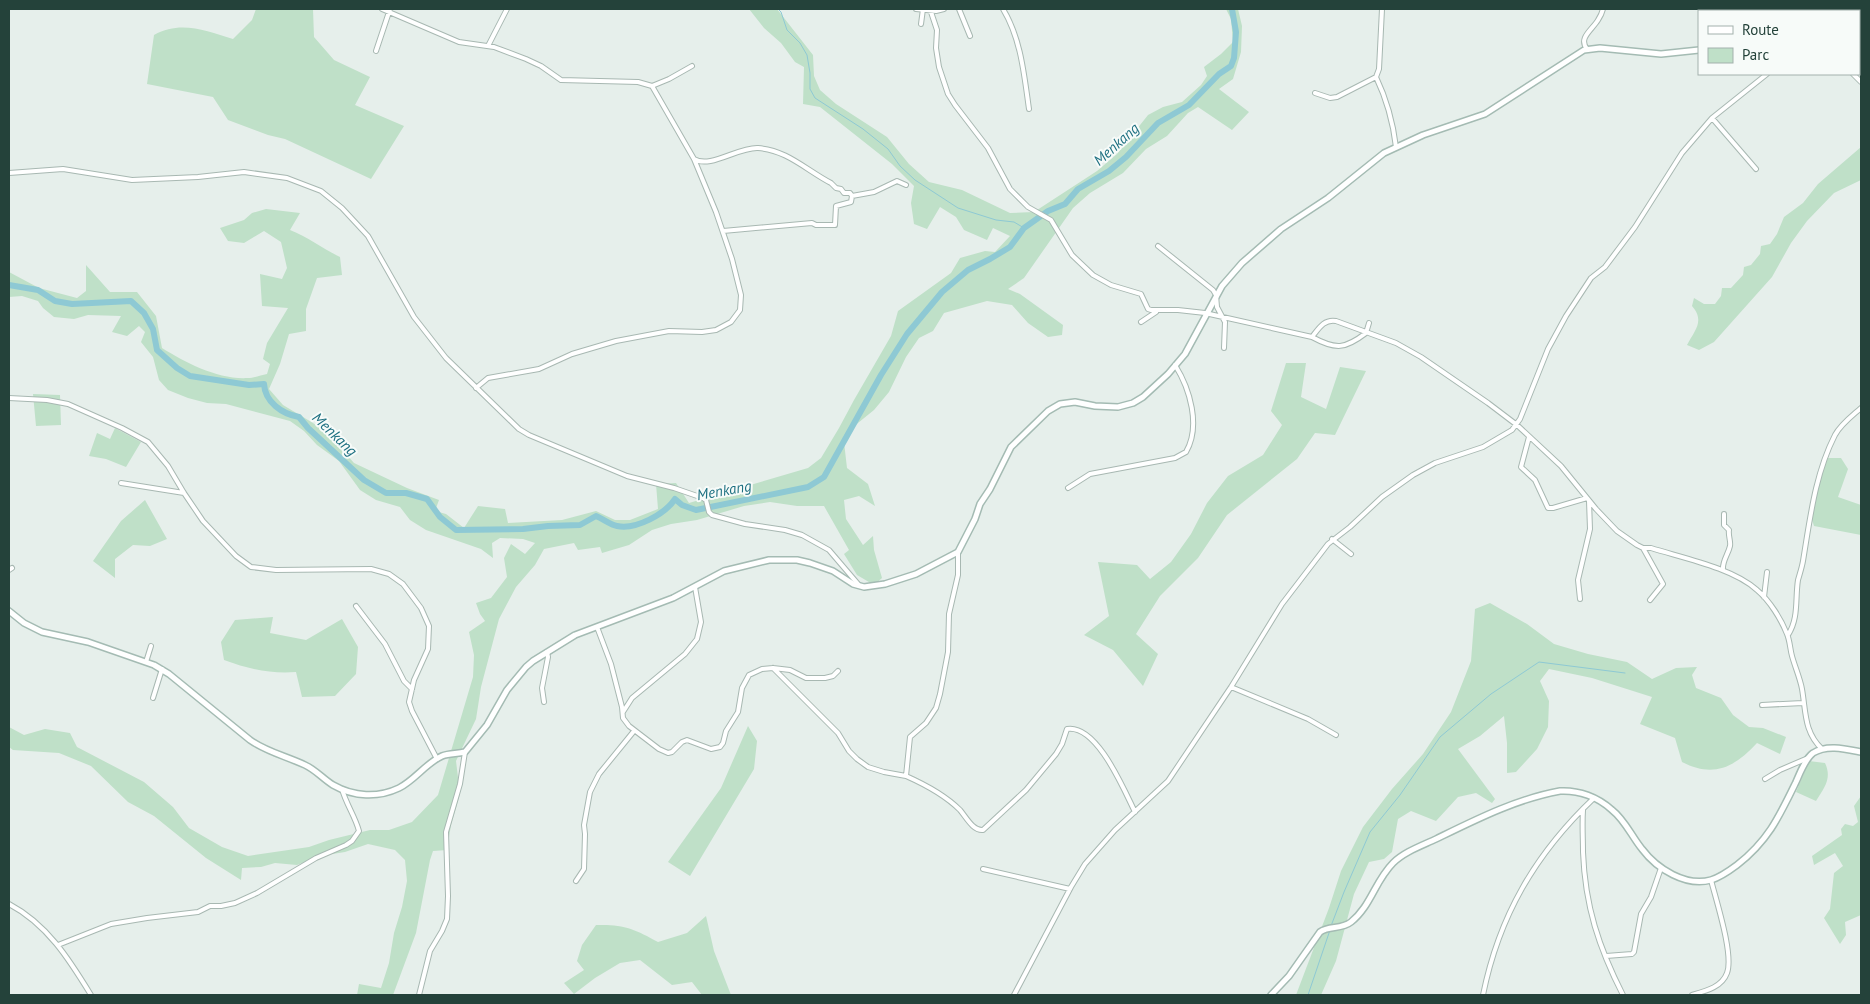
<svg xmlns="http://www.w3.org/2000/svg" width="1870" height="1004" font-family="'PT Sans',sans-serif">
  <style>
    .green { fill: #bfe0c8 }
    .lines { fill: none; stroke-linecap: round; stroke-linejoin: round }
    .stream { stroke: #8ec9d4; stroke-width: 1 }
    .river { stroke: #8ec9d4; stroke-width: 6 }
    .street-casing { stroke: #a8b8b2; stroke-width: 6 }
    .secondary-casing { stroke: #a4bbb3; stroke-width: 8 }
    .street { stroke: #fff; stroke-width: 4 }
    .secondary { stroke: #fff; stroke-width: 5 }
    .labels { text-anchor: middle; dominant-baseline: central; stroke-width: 4; stroke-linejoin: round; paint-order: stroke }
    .water-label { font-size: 15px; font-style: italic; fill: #1c6f80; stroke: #f7fbf9 }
  </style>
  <rect width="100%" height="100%" fill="#e6efeb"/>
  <path class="green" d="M256,9h57l1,28 20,23 36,17 -15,28 49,21 -33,53 -86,-40 -17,-4 -40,-15 -15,-23 -66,-13 7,-49c27,-15 52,-4 79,4l19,-19z
    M749,9h28l36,46 1,21 6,14 16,14 51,33 22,27 20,18 33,8 48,23 24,-1 63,-41 20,-17 31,-39 15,-8 19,-5 19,-17 6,-9 -3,-9 17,-13 12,-12 -2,-23 -5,-10h12l4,17 -1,26 -8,27 -14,10 30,23 -17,18 -34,-23 -10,6 -21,23 -21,13 -23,24 -33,20 -17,15 -49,70 -16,11 12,5 43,31 -1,10 -14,2 -20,-14 -16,-18 -25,-4 -43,12 -11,18 -14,7 -13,19 -17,35 -15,18 -21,17 -9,15 3,26 21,16 7,22 -16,-10 -15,4 2,19 17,26 10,-9 1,14 8,28 -8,7 -17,-10 -13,-21 5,-4 -25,-44h-27l-27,-4 -26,4 -47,14 -26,4 -19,6 -23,15 -27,8 -2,-6 -22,3 -4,-7 -30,6 -9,16 -19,22 -17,32 -18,68 -5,32 -20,42 4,33 -9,31 -4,25 -14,1 -3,9 -14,73 -23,62h-36l2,-11 22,4 8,-25 5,-30 8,-26 5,-26 -2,-21 -10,-10 -27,-6 -23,8 -25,4 -23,9 -22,-2 -14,4 -19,1 -1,12 -35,-22 -52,-42 -26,-14 -37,-36 -32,-13 -46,-3 -4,-3v-20l15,8 21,-6 25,4 7,14 67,35 29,25 16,21 33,19 26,9 61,-9 20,-7 41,-10h19l23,-8 26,-27 35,-118 1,-22 -5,-23 16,-11 -5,-7 -4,-11 15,-5 16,-21 -3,-19 7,-14 14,10 10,-11 -12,-4 -23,-1 -8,5 1,15 -12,-9 -55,-19 -16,-10 -10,-13 -24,-7 -16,-10 -21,-29 -22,-16 -13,-14 -14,-10 -64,-17 -19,-1 -19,-5 -20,-8 -9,-10 -6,-23 -12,-15 4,-10 -6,-6 -12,10 -15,-4 9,-16 -33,-1 -14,4 -20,-2 -11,-9 -5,-7 -16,-5 -13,1v-25l30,16 38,10 9,-7v-26l24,27h27l19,24 6,32c24,15 57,32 86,30 6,0 13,-3 19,-4l3,-10 -7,-5 4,-16 21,-35 -26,-2 -2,-32 22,5 5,-11 -6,-26 -17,-11 -20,12 -16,-2 -8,-13 24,-8 8,-7 14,-4 34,4 -10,17c18,7 33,19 50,27l2,18 -25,3 -11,31v22l-17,3 -9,30 -11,25 14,16 30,18 18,14 23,26 53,25 32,12 -4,11 11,3 18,14 14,-22 27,3 3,14 54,-3 34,-9 19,9h15l28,-11 -2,-25 20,-1 13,20 119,-35 13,-10 18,-30 15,-28 37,-64 7,-25 53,-38 9,-15 25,-7 10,1 15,-16 -17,-8 -6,12 -23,-10 -8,-13 -16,-10 -13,22 -13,-5 -3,-21 3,-17 -22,-22 -72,-57 -17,-3 1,-37 -9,-5 -14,-19 -17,-15z
    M1861,147v33l-27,13 -27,28 -16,22 -19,34 -58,65 -15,8 -12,-5c8,-15 18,-24 5,-39l2,-8 10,6h11l6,-8 1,-8h9l12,-13 1,-8 7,-2 9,-11 1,-8 9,-2 7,-10 7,-17 19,-14 15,-19z
    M1286,363h20l-5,34 25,12 14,-42 26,4 -31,64 -20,-2 -18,26 -70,56 -29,43 -38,38 -24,38 22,20 -15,32 -30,-36 -29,-15 25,-19 -11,-54 39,3 13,14 21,-17 20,-28 16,-31 21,-27 35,-21 19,-30 -11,-14z
    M33,394l27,1 1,30 -25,1z
    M115,428l26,14 -15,25 -20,-8 -17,-3 8,-23 13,6z
    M1824,458h17l7,11 -10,28 23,8v30l-47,-9 -5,-16z
    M145,500l22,39 -17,7 -17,-1 -18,14v19l-22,-17 28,-40z
    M1490,603l37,21 27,20 34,10 39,8 25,17 24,-11 21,-1 -5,8 4,13 25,10 12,17 16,12 14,1 23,9 -6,17 -23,-11c-23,25 -44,35 -75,19l-7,-24 -35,-14 12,-27 -60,-19 -43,-9 -9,12 9,20 -1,26 -11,22 -21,23 -9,1v-30l-3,-27 -24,20 -22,13 37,50 -3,4 -16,-10 -18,4 -22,24 -25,-10 -13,8 -6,33 -8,7 -15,3 -15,32 -18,67 -15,34h-25l33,-87 12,-37 22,-44 29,-38 31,-35 28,-42 20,-51 4,-52z
    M273,617l-3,16 36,7 36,-21 16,28 -2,27 -21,22 -33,1 -6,-25c-25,2 -48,-3 -72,-12l-3,-18 14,-22z
    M748,726l9,15 -3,28 -64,107 -22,-14 53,-74z
    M1809,761l16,2c7,15 0,24 -9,38l-20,-9z
    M1861,796v119l-16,7 1,13 -6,9 -16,-26 6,-9 4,-36 9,-7 -8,-13 -21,12 -2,-9 30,-21 -1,-6 4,-5 8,2 5,-4 -4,-16z
    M706,916l8,35 17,44h-29l-10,-13 -20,3 -32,-25 -20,3 -25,15 -21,16 -10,-11 20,-13 -7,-9 5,-16 14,-20c27,-1 39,4 62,17l29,-9z"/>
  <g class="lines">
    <path class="stream" d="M778,9l3,3 6,18 13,13 7,12 3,18v16l5,9 48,31 25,20 12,17 15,14 43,28 38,12 18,2 10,6
      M1331,926l13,-34 26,-60 30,-37 40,-58 51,-43 48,-32 86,11
      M1308,995l22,-65"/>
    <path class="river" d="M9,285l29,5 17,11 17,3 59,-3 13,12 9,16 4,21 20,18 13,8 59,9 15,-1c1,18 18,30 35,33l9,11 56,52 22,13h20l21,6 13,18 16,13 67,-1 25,-3 32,-1 16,-9c7,3 15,9 21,10 19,4 48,-12 58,-27l7,6 14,5 112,-23 16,-10 57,-102 26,-41 35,-42 26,-22 22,-11 20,-12 14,-19 24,-17 17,-7 13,-15 31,-18 17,-14 32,-34 31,-18 30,-31 12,-8 3,-8 2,-26 -4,-23"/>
    <defs>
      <path id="street" d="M382,9l77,33 35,5 32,12 15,7 20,14 77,2 14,4 42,73 22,53 16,47 9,36 -1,15 -9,12 -15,8 -14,2 -33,-1 -53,10 -44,13 -33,15 -51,9 -12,10
        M916,9l20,2 8,-2
        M930,9l7,21 -1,18 3,19 9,27 7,11 33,43 22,41 18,18 23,13 21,35 21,20 18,10 30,9 7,15 3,1h27l27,3 107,24c7,-9 12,-18 24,-16l60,22 25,14 67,46 29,22 44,41 35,43 21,22 20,14 6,3h8c32,10 82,20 106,42 13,11 24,29 30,44 3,7 3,15 5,22 3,11 8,22 10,33 4,23 2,43 20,60
        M959,9l11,27
        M1003,9c18,30 21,65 26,100
        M1382,9l-3,60 -3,8c11,23 17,45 20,70
        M1788,9l2,2
        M921,24l2,-15
        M488,46l19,-37
        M1587,49c-9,-11 5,-19 11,-29 2,-3 4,-7 5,-11
        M376,51l14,-42
        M1853,74l8,8
        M652,86l17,-7 23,-13
        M1315,93l15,5 7,-1 39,-20
        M1712,118l44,51
        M694,159c16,10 44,-12 64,-11 29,2 48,22 73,35l5,5 5,1 3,4h6l2,3 22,-4 23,-11 9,4
        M9,173l54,-4 69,11 66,-3 46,-5 43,6 34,13 21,17 26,28 46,81 32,41 73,71 10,6 98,41 47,12 29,10 3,2 3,12 3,3 33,9 40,6 17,5 27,15 29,34
        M723,231l89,-8 4,2h19l1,-19 15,-4 1,-6
        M1158,246l55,44 3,5 1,12 8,15 -1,26
        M1141,322l15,-10
        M1312,337c24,13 33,12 54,-4l3,-10
        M9,398l38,2 21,4 54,24 26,14 20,24 16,27 19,28 33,35 15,11 25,3 95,-1 18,5 14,10 18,24 8,18 -1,23 -14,31 -5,22 3,9 25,48
        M1529,437l-8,30 14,13 13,28h5l34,-10
        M121,483l63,10
        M1068,488l22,-14 85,-16 11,-6c15,-26 4,-63 -11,-87
        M1332,539l19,15
        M1643,548l20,36 -13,16
        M9,570l3,-2
        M1723,570c-1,-9 5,-15 7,-24 1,-5 -2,-10 -1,-16l-5,-5v-11
        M1764,597l3,-25
        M1580,599l-2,-19 12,-51 -1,-28
        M356,606l29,38 19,37 8,8
        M597,627l14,37 11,43 1,11 6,8 30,23 9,4 4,-1 10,-10 5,-2 24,9 9,-2 3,-4 3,-12 12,-19 4,-24 7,-13 13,-6 11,-1 17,2 16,8h19l8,-2 5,-5
        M1788,635c11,-17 7,-36 10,-55 2,-7 4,-13 5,-19 7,-42 12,-87 32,-126 6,-11 17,-19 26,-27
        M146,662l5,-16
        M773,668l65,65 11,18 8,8 11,8 16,5 22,4 4,-39 16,-14 10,-15 4,-14 8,-42 1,-38 9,-39v-23
        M1231,687l77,32 28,16
        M153,698l9,-29
        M544,702l-2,-14 6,-31 -1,-5
        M1762,705l41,-2
        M623,712l9,-14 53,-44 12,-15 4,-17 -6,-35
        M906,776c18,8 41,21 54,34 6,7 13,21 23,20l43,-40 30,-36 6,-10 5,-15c30,-5 57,61 68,83
        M1765,779l15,-9 28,-12
        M1583,810c-1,14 0,28 0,42 2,54 16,96 40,143
        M983,869l87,20
        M576,881l8,-12 1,-35 -1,-9 6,-33 9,-18 35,-43
        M9,904c38,20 60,55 82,91
        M58,945l53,-21 36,-6 51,-6 12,-6h11l14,-3 22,-10 59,-35 30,-13 6,-4 7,-10c-4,-15 -13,-27 -17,-42
        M1606,956l26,-2 2,-2 7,-38 10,-17 10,-29
        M419,995l11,-44 12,-20 5,-12 1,-23 -2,-64 14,-48 5,-32
        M1014,995l57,-108 14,-23 30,-34 53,-49 63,-94 51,-83 46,-60 22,-17 32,-30 31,-22 22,-12 48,-16 29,-17 8,-11 28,-70 18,-33 25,-38 14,-11 30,-40 47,-74 30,-35 55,-44
        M1483,995c16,-79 52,-141 111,-197
        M1692,995c14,-4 30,-8 35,-22 7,-18 -11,-73 -16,-93"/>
      <path id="secondary" d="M1853,11l2,-2
        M9,611l15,12 18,9 46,10 66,23 15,9 81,66c17,12 36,16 55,25 11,5 18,14 28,20 21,12 45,13 66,3 16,-8 27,-25 43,-32 7,-3 15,-2 23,-4l22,-27 20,-35 19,-23 7,-6 42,-26 98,-37 51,-27 45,-11h28l13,3 23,8 20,13 11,3 21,-3 31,-10 42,-22 17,-33 5,-15 10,-15 21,-42 37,-36 12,-7 15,-2 20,4 23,1 15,-4 10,-6 25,-23 17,-20 37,-68 20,-23 39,-34 47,-31 56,-45 39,-18 62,-21 99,-64 16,-2 61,6 38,-4
        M1271,995l18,-19 31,-44c9,-7 21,-2 31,-10 20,-16 24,-41 42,-59 11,-11 28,-17 43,-24 39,-19 80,-40 124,-48 19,-1 38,6 52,19 13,10 20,27 30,39 15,20 44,38 69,31 10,-3 18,-9 26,-15 31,-24 42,-48 59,-83 4,-9 9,-23 17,-29 14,-9 33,-4 48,-1"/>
    </defs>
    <use href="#street" class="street-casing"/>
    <use href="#secondary" class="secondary-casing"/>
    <use href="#street" class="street"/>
    <use href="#secondary" class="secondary"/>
  </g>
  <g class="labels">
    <g class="water-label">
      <text transform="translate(1116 144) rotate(-42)">Menkang</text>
      <text transform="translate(335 434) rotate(44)">Menkang</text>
      <text transform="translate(724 490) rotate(-10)">Menkang</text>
    </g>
  </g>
  <rect width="1870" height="1004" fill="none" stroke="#24423a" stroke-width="20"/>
  <rect x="1698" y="10" width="162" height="65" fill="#f7fbf9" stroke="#a3b1ad"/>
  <rect x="1708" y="26" width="25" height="8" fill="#ffffff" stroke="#a3b1ad"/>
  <text x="1742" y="35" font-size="15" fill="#24423a">Route</text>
  <rect x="1708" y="48" width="25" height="15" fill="#bfe0c8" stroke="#a3b1ad"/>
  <text x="1742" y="60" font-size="15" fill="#24423a">Parc</text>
</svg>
